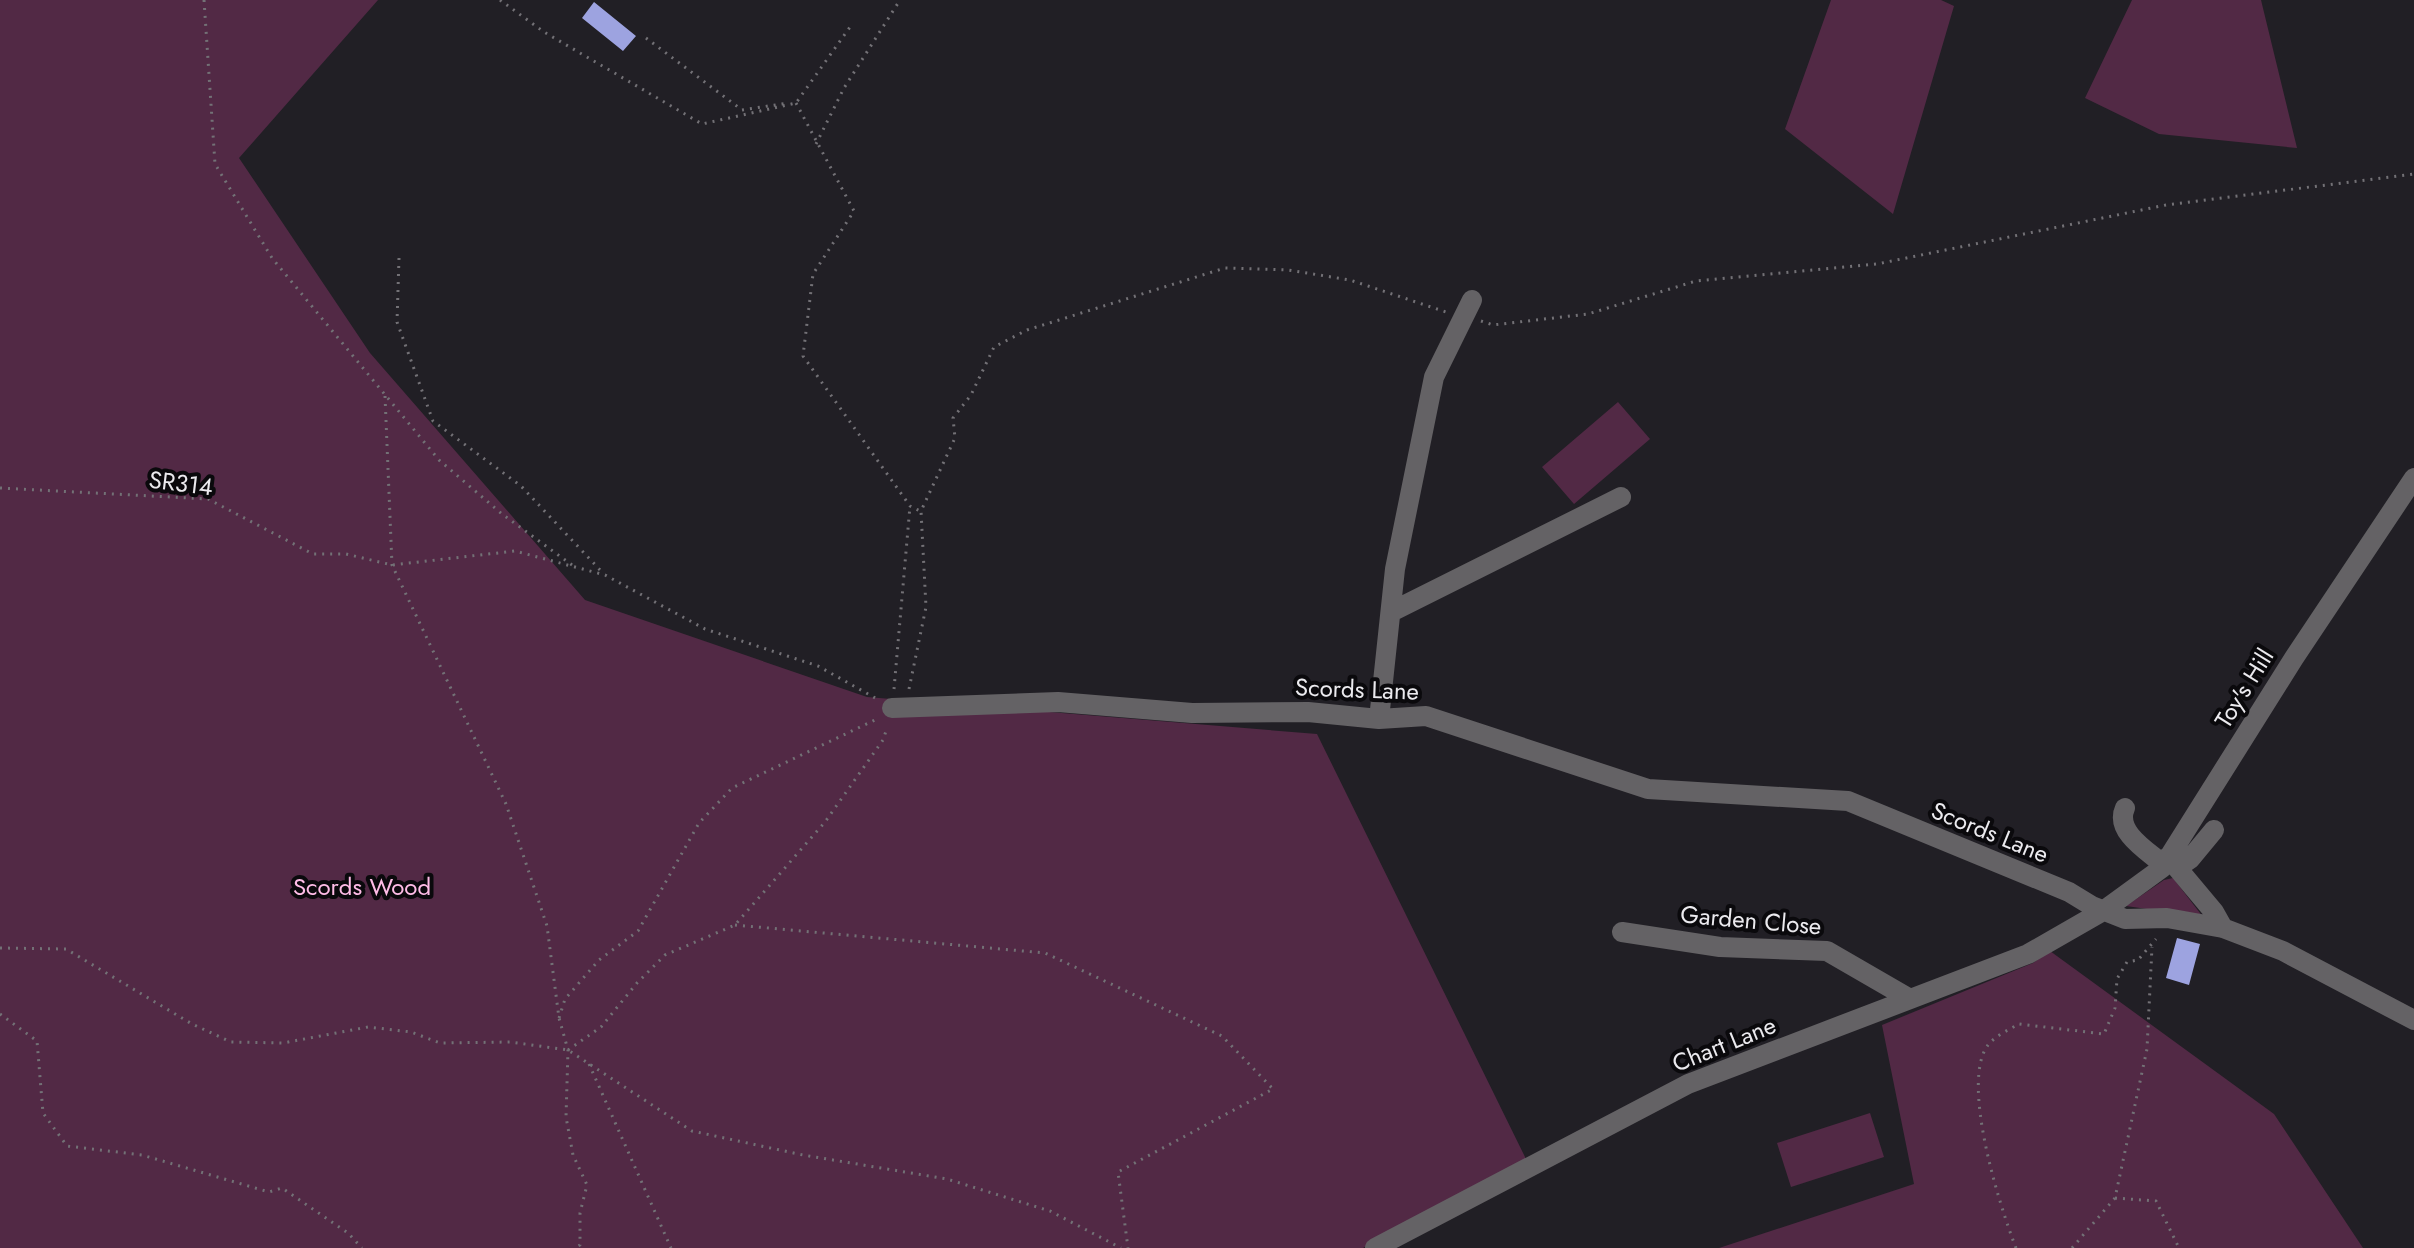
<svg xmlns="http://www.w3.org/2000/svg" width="2414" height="1248" font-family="Jost,sans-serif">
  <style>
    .green { fill: #522945 }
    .building { fill: #9da3e0 }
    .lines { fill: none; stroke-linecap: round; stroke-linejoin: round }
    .path { stroke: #737176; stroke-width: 3; stroke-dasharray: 2 6; stroke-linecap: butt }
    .minor { stroke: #646265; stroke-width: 20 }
    .labels { text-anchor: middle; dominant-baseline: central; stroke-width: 8; stroke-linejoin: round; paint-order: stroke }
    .street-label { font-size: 24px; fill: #ebeaee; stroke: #0a090c }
    .park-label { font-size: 24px; fill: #ffbce7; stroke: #0a090c }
  </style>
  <rect width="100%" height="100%" fill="#211f25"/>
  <path class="green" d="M0,0h378l-139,158 131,195 215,247 282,97 450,37 210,427 -164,87h-1363z
    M1831,0h110l13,6 -61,208 -108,-85z
    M2132,0h129l36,148 -138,-14 -74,-36z
    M1618,402l32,37 -76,65 -32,-37z
    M2173,878l30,39 -77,-11 38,-26z
    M2050,951l224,163 89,134h-644l195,-64 -32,-159 151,-62z
    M1870,1113l14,44 -93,30 -14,-44z"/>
  <path class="building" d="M594,2l42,34 -13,15 -41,-33z
    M2177,938l23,6 -11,41 -23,-7z"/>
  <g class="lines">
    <path class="path" d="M204,0l11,164 57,94 167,202 63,54 70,51
      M500,0l44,32 158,92 94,-21 54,-76
      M646,38l96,72 46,-7
      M796,103l58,108 -41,63 -10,82 107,150 10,5
      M816,144l28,-56 56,-88
      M399,258l-2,64 36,99 88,65 81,86
      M1481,321l12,4 95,-11 108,-33 181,-17 289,-59 248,-31
      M385,396l7,169 114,239 41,122 12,92 9,32 -2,67 7,38 14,30 -7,28v32l-6,3
      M0,488l208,11 105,55h33l46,11 123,-14 90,24 100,54 113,37 59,33
      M894,689l16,-183
      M909,689l17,-82 -5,-96 34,-73 -2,-20 18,-23 23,-48 33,-17 198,-62 63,2 62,10 96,32
      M735,925l310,28 177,83 51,53 -155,83 10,76
      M0,948l66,1 126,75 39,18 52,1 85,-16 43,5 29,11 70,-1 58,8 124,81 111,24 144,24 103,32 71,37
      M0,1014l37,27 6,72 24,33 75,9 127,37 13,-4 66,45 14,15
      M559,1018l6,-19 34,-39 39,-29 61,-108 33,-35 145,-69
      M568,1050l33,-23 36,-44 28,-28 70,-30 90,-103 58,-82 4,-12
      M589,1064l82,184
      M2115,1198l41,3 23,47
      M2016,1248c-16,-41 -56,-166 -28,-203 7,-9 22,-16 31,-21l85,10 11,-26 2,-29 10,-17 11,-2 18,-21
      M2072,1248l43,-50 32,-149 5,-102"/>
    <path class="minor" d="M1391,612l230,-115
      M892,708l166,-6 134,11 116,-1 71,7 47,-3 222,73 200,12 221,91 23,14 33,13 42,-1 56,10 60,23 131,69
      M1379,719l16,-150 39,-192 38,-77
      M2125,808c-11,24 24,44 39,57
      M2168,857l46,55 9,16
      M2177,868l13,-9 24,-29
      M1622,932l98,15 107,4 83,48
      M1375,1248l313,-164 340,-130 75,-43 59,-43 132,-210 120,-180"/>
  </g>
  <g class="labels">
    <g class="street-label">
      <text transform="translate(181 483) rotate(7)">SR314</text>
      <text transform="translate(2244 688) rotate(-58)">Toy's Hill</text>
      <text transform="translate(1357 689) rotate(2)">Scords Lane</text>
      <text transform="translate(1990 832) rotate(22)">Scords Lane</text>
      <text transform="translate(1751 920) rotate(5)">Garden Close</text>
      <text transform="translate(1724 1044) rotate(-22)">Chart Lane</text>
    </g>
    <g class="park-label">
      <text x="362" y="886">Scords Wood</text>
    </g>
  </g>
</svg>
